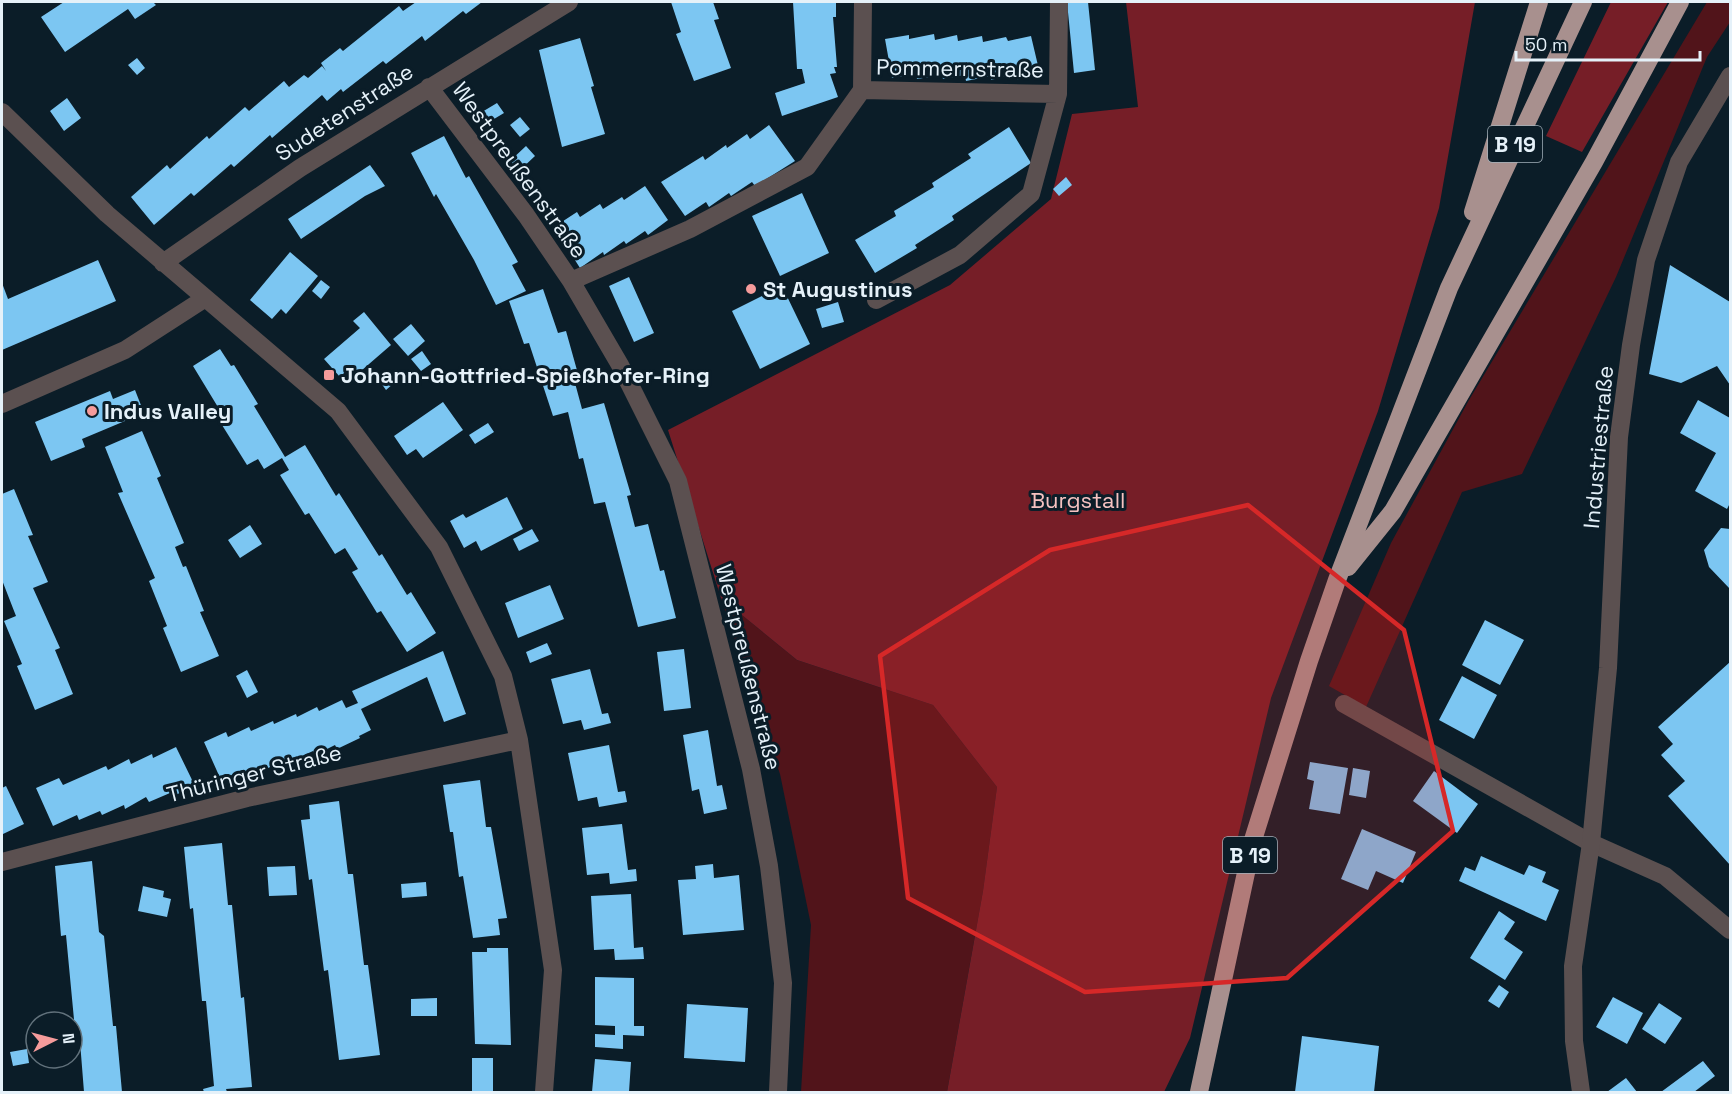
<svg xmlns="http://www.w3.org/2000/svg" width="1732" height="1094" font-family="'Space Grotesk',sans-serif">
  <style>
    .green { fill: #51141a }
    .forest { fill: #761e27 }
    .building { fill: #7cc6f2 }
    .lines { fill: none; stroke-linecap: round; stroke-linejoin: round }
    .minor { stroke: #5b5050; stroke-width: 18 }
    .tertiary { stroke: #5b5050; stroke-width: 18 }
    .trunk { stroke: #a8908e; stroke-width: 18 }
    .marked { fill: #d62828; fill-opacity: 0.2; stroke: #d62828; stroke-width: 4.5; stroke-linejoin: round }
    .poi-dot { fill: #f59b9b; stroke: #0b1d28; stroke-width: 2 }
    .labels { text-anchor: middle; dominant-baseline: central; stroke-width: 6; stroke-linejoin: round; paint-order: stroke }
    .shield { fill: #0b1d28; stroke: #a4b1ba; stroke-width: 1.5 }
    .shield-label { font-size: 21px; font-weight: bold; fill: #e5f1f9 }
    .street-label { font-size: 22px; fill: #e5f1f9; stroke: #0b1d28 }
    .poi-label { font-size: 22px; font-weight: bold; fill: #e5f1f9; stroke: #0b1d28; text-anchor: start }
    .park-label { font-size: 22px; fill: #f6c2c1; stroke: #0b1d28 }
  </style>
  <rect width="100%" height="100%" fill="#0b1d28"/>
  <path class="green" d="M1707,2h23v20l-23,35 -91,220 -94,197 -60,18 -96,215 -37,-21 62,-143 78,-143z
    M721,598l76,62 136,45 64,82 -14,104 -36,201h-146l10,-167 -31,-151z"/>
  <path class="forest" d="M1126,2h349l-36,206 -61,203 -107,287 -81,340 -26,54h-217l36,-201 14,-104 -64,-82 -136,-45 -76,-62 -53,-168 282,-145 101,-86 21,-85 66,-7z
    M1611,2h57l-86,150 -36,-16z"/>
  <path class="building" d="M64,2h89l3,3 -21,14 -7,-10 -63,43 -24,-35z
    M416,2h66l-16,12 -3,-3 -38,30 -3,-5 -36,28 -3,-3 -40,31 -2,-3 -14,12 -5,-6 -50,43 -2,-3 -36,32 -3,-3 -37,32 -3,-3 -37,32 -23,-28 36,-32 3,4 37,-33 2,3 36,-32 4,4 35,-30 5,6 15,-12 4,3 14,-12 4,5 -5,-8 19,-15 3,3 56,-45 4,5z
    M671,2h42l6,17 -5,1 17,48 -37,13 -18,-47 5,-2z
    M793,2h43v15h-3l4,50h-3l2,6 -6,1 8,23 -56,19 -7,-23 30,-10 -3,-14h-5z
    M1067,2h21l7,68 -21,3z
    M934,34l1,6 22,-5 1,6 24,-5 1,6 23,-5 2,4 23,-5 9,38 -23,6 -2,-6 -24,6v-4l-25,5 -1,-6 -22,4 -1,-4 -25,4 -1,-5 -24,4 -7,-39 24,-4v4z
    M580,38l14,48 -3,1 14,47 -43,13 -23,-97z
    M137,58l8,10 -8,7 -9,-10z
    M67,98l14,20 -17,13 -14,-20z
    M497,103l7,10 -20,12 -7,-10z
    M520,117l10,12 -10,8 -10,-12z
    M769,125l26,36 -40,25 -3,-4 -21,14 -2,-3 -20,14 -3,-5 -21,14 -24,-34 42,-26 2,4 21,-15 1,3 20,-14 3,5z
    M1009,127l22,36 -79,53 2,4 -39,25 2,3 -42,25 -20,-33 41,-24 -2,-5 40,-24 -2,-4 39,-25 -3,-4z
    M444,136l22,42 3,-2 49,86 -6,3 14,26 -30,14 -22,-45 -38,-66 -2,3 -23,-44z
    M526,146l9,10 -16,15 -9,-10z
    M370,165l15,21 -20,10 -64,43 -13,-20z
    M1066,177l6,8 -13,11 -6,-7z
    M645,186l23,34 -20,15 -3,-4 -19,13 -2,-3 -20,14 -1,-3 -23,16 -26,-41 23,-15 3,5 20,-13 3,5 19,-12 2,3z
    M802,193l27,60 -49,23 -28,-60z
    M290,252l28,24 -32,38 -5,-5 -9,10 -22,-19z
    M98,260l18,41 -114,49v-67l6,16z
    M1670,265l60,37v83l-13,-19 -36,17 -32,-9z
    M629,277l25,56 -20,9 -25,-56z
    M321,280l9,7 -9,12 -9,-8z
    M782,286l28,58 -50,25 -28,-58z
    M543,289l15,44 8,-2 14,50 -5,2 7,26 22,-6 27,92 -4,1 8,31 13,-3 12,47 4,-1 12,48 -38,9 -33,-125 -11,2 -11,-46 -4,1 -11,-47 -15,4 -24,-73 -5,1 -15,-43z
    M838,302l6,20 -22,6 -6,-19z
    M364,312l27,33 -37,32 -6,-8 -8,8 -16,-18 36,-31 -7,-7z
    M411,324l14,17 -17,15 -15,-17z
    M220,349l11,17 3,-1 24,39 -4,2 31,51 20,-12 31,51 3,-3 40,63 3,-2 25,41 4,-3 25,41 -29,19 -26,-41 -4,2 -25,-41 6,-3 -13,-21 -10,6 -26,-41 -4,2 -25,-40 9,-5 -7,-12 -18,11 -6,-10 -11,6 -25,-40 5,-3 -34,-56z
    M422,351l9,13 -10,7 -10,-12z
    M388,376l6,7 -8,7 -5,-7z
    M135,390l9,23 -62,26 3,8 -34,14 -16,-39 75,-31 3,8z
    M1698,400l32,18v85l-3,6 -32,-18 21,-38 -36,-20z
    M443,402l20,28 -40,28 -7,-9 -9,6 -13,-19z
    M488,423l6,9 -19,12 -6,-9z
    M142,431l19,45 -4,2 27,65 -9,4 8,20 3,-1 18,45 -4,1 19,44 -38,16 -18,-44 4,-2 -18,-45 6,-3 -37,-85 5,-1 -18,-45z
    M14,489l19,46 -5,1 20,46 -15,6 27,60 -5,2 18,44 -38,16 -18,-44 5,-2 -18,-43 12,-5 -14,-36v-86z
    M507,497l16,32 -42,22 -5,-10 -12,7 -14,-27 13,-7 3,4z
    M250,525l12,19 -22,14 -12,-18z
    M1721,528l9,1v60l-21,-22 -5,-17z
    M532,529l7,12 -20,10 -6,-12z
    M550,585l14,34 -46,19 -13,-35z
    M1485,620l39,20 -24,45 -38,-20z
    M547,643l5,11 -22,9 -4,-11z
    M684,649l7,59 -27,3 -7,-59z
    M443,651l23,63 -22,8 -17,-45 -66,32 10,21 -12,6 1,2 -23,11 -2,-4 -20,10 -2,-4 -22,10 -1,-3 -22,10 -2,-3 -21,9 -2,-4 -22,10 -17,-38 22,-10 2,5 21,-10 2,4 22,-10 1,3 22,-10 1,3 20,-10 2,4 23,-11 4,8 12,-5 -6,-12z
    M1730,662v203l-62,-69 17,-15 -24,-26 12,-11 -15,-17z
    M590,669l12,45 6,-1 3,10 -27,7 -3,-10 -18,4 -12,-45z
    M247,670l11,22 -11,6 -11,-22z
    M1462,676l35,19 -23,44 -35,-19z
    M708,730l9,56 5,-1 5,24 -23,5 -5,-25 -7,2 -9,-56z
    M609,745l9,47 7,-1 2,11 -28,5 -2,-10 -19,4 -10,-48z
    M176,747l19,39 -24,11 -1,-4 -21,9 -3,-5 -21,12 -1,-4 -22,10 -2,-4 -21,9 -2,-5 -24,11 -17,-38 23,-10 4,7 43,-19 2,4 21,-11 2,5 21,-10 1,4z
    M1310,762l38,6 -8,46 -31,-5 5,-28 -7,-2z
    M1353,768l17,3 -4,27 -17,-3z
    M1434,771l44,33 -21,29 -44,-32z
    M480,780l6,47h5l16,91 -9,1 2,16 -27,3 -10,-62 -4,1 -6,-45h-3l-7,-47z
    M6,786l18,38 -21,10 -1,-46z
    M339,801l9,73h5l11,91h4l12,90 -41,5 -11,-90 -4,1 -12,-92 -3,1 -8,-60 9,-1 -1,-14z
    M622,824l6,46 8,-1 1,12 -27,3 -1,-11 -22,2 -5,-47z
    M1362,829l54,23 -13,31 -27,-12 -8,19 -27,-11z
    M222,843l6,62h4l9,93 3,-1 8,90 -26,2 1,3h-23l-1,-3 11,-3 -8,-85h-4l-9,-93 -3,1 -6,-62z
    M1481,856l43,19 5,-10 17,7 -4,10 17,8 -13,31 -87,-40 6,-14 10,4z
    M92,861l7,71 5,4 9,90h3l6,66h-38l-5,-63 -4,1 -9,-95 -5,1 -6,-70z
    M713,864l1,14 25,-3 5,55 -61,5 -5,-55 18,-1 -1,-13z
    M295,866l2,29 -28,1 -2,-29z
    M426,882l1,14 -25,2 -1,-14z
    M143,886l21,5 -1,6 8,2 -4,18 -29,-6z
    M631,894l3,54 9,-1 1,12 -29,1 -1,-11 -20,1 -3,-54z
    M1499,911l16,11 -11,17 19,13 -18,28 -35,-22z
    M487,948h21l3,97 -36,-1 -3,-92h15z
    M595,977l39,1v48h10v10l-21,-1v14l-28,-2v-13l20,1v-9l-20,-1z
    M1499,985l10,7 -10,16 -11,-7z
    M1613,997l30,16 -16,31 -31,-17z
    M437,998v18h-26v-17z
    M1659,1003l23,15 -17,26 -23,-15z
    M687,1004l61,4 -3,54 -61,-4z
    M1302,1036l77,10 -5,46h-79z
    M27,1049l2,14 -16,3 -3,-14z
    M472,1058h21v34h-21z
    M595,1059l36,3 -2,30h-37z
    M1703,1061l12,15 -21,16h-33z
    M1626,1078l11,14h-30z"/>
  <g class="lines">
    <path class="minor" d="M429,87l97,128 45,66 49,84 58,116 73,288 18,97 14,117 -5,109
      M862,90l196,4
      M2,112l105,102 231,197 101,136 64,129 16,64 34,230 -9,122
      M163,263l137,-95 269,-166
      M571,281l119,-52 117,-62 55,-77 1,-88
      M876,300l84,-45 71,-61 27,-100 1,-92
      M2,404l123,-54 79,-51
      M1344,704l247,139 74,33 65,54
      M2,862l245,-64 272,-58"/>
    <path class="tertiary" d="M1581,1092l-7,-51 -1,-75 18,-123 17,-175 11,-231 12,-92 15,-85 33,-98 51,-86"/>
    <path class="trunk" d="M1473,212l66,-210
      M1348,567l45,-56 201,-349 86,-160
      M1199,1092l54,-252 56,-179 28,-81 112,-292 134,-286"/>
  </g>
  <path class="marked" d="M1248,505l156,125 49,201 -166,147 -202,14 -177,-94 -28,-242 170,-106z"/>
  <g class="poi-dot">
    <circle cx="751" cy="289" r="6"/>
    <rect x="323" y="369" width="12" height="12" rx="3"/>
    <circle cx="92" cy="411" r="6"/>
  </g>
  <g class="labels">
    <g class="shield">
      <rect x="1488" y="126" width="54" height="36" rx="4.5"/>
      <rect x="1223" y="837" width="54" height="36" rx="4.5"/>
    </g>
    <g class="shield-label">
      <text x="1515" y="144">B 19</text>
      <text x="1250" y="855">B 19</text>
    </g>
    <g class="street-label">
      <text transform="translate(960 68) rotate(1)">Pommernstraße</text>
      <text transform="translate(344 112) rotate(-33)">Sudetenstraße</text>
      <text transform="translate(520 170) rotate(54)">Westpreußenstraße</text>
      <text transform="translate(1598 447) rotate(-85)">Industriestraße</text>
      <text transform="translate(749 667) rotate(76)">Westpreußenstraße</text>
      <text transform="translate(254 773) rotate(-14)">Thüringer Straße</text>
    </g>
    <g class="poi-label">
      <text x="763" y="289">St Augustinus</text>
      <text x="341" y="375">Johann-Gottfried-Spießhofer-Ring</text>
      <text x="104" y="411">Indus Valley</text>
    </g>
    <g class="park-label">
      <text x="1078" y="500">Burgstall</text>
    </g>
  </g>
  <rect width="1732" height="1094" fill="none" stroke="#e5f1f9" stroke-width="6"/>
  <g transform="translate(54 1040) rotate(84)"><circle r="28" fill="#0b1d28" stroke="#62727c" stroke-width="1.5"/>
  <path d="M0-4.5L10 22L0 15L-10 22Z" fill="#f59b9b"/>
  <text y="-9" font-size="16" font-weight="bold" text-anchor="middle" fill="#e5f1f9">N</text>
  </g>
  <path d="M1516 51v9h184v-9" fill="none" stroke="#e5f1f9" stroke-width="3"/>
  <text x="1525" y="51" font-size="18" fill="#e5f1f9" stroke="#0b1d28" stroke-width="4.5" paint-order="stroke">50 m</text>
</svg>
